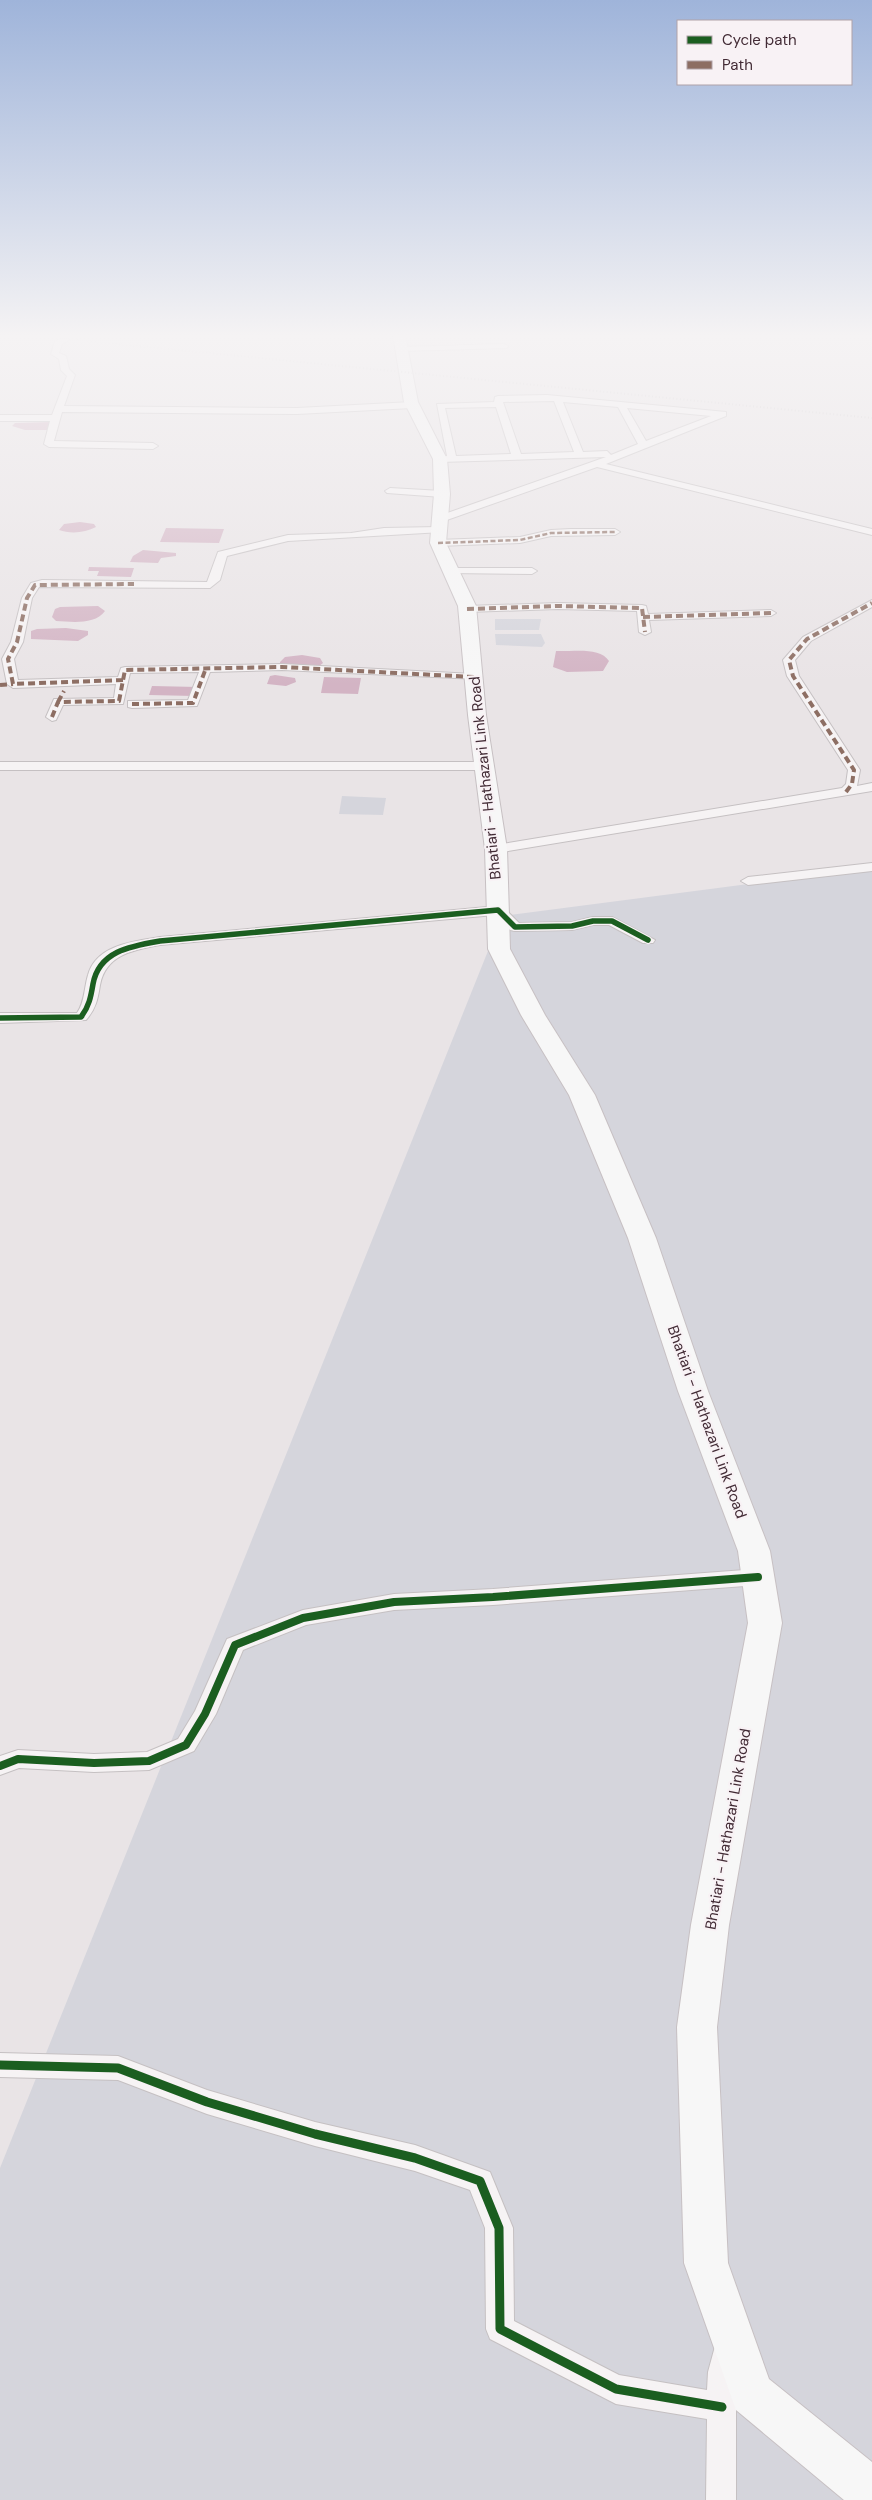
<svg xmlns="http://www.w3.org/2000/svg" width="872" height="2500" font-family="'DM Sans',sans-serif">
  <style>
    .green { fill: #d5d5dc }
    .water { fill: #d3b4c4 }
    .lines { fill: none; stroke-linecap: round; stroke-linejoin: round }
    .street-casing { stroke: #c5c0c2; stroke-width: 2 }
    .primary-casing { stroke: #c7c0c3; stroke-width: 2 }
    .street { fill: #f6f3f4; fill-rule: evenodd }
    .primary { fill: #f7f7f7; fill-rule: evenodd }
    .rail { stroke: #d1cdcf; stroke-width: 2; stroke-dasharray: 1 2.5; stroke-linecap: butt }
    .quiet-far1 { stroke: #8d6e63; stroke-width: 2.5; stroke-dasharray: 5 2.5; stroke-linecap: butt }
    .quiet { stroke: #8d6e63; stroke-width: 4; stroke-dasharray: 7 4; stroke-linecap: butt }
    .cycleway-far2-casing { stroke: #f8f2f5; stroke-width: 8 }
    .cycleway-far1-casing { stroke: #f8f2f5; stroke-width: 11 }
    .cycleway-casing { stroke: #f8f2f5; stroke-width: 12 }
    .cycleway-far2 { stroke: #1b5e20; stroke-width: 5.5 }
    .cycleway-far1 { stroke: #1b5e20; stroke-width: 8 }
    .cycleway { stroke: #1b5e20; stroke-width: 9 }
    .labels { text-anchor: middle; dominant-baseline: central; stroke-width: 4.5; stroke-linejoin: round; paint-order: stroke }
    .street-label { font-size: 15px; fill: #422b35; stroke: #f8f2f5 }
  </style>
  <rect width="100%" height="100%" fill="#e9e4e6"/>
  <path class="green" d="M495,619h46l-2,11h-44z
    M495,634h46l4,9 -3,4 -46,-2z
    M342,796l44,2 -3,17 -44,-1z
    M872,868v1632h-872v-332l502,-1252z"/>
  <path class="water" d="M50,422l-2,8h-23l-13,-4 3,-3z
    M80,522l14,2 2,3c-11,6 -26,7 -37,3l5,-6z
    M166,528l58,1 -5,14 -59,-1z
    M143,550l33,3v3l-15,2 -3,5 -28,-1 3,-6z
    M89,567l45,1 -3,9 -34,-1 2,-5h-11z
    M98,606l7,5c-10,14 -33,11 -49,10l-4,-4 3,-8 5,-2z
    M66,628l22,3v4l-10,6 -47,-2v-8l6,-2z
    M556,651c15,1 44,-5 53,10l-6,10 -36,1 -14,-5z
    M302,655l18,3 3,5 -5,4 -38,-2v-3l5,-5z
    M275,675l20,3 1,4 -10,4 -19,-2 3,-8z
    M324,677l37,1 -3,16 -37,-1z
    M152,686l46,1 -4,9 -45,-1z"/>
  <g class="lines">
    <defs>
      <path id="street" d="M65,338l4,2 -7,4 -3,9 7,3 3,13 6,6 -11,31 233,2 115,-6 4,3 -4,3 -115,6 -235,-2 -8,29 99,2 5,3 -5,3 -104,-2 -5,-3 6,-23h-50v-6h52l15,-39 -6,-6 -2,-11 -8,-5 4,-13z
        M504,344l4,2 -1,2 -106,3 -4,-2 4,-2z
        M547,395l179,17v4l-120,48 266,65v6l-275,-68 -153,54h-8v-4l170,-60 -166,5 -5,-3 12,-3 -10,-52 57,-2 1,-5 3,-1zM554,401l20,51 -53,2 -18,-52zM563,402l55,5 20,37 -27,11 -4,-4 -24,1zM496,407l15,47 -55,2 -11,-48zM627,408l84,8 -65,25z
        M390,488l52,3 5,3 -5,3 -55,-4 -2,-2z
        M438,527l4,1v4l-154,9 -61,15 -7,24 -10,8 -171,-1 -7,11 -9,44 -9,17 4,21 100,-3 3,-9 4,-1 157,-3 192,10 6,3 -2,2 -196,-9 -72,2 -13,34 -65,2 -4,-1v-6l60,-1 11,-28 -69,1 -7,31 -60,1 -7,15 -4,1 -6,-4 8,-18 60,-1 2,-14 -103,4 -6,-4 -5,-25 9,-17 11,-44 9,-15 11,-3 165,2 11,-30 70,-17 63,-2 33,-5z
        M571,529h44l5,3 -5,3 -64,1 -31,7 -82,3 -5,-3 5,-3 82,-3 31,-7z
        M451,568h81l5,3 -5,3 -85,-1v-4z
        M872,600v7l-61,34 -16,19 4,16 61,94 -3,16 15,-3v8l-376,62 -7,-4 7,-4 346,-57 4,-4 2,-14 -61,-94 -4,-16 20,-23z
        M558,603l84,2 4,1 2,8 123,-4 5,3 -5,3 -122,4 2,12 -6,3 -6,-3 -2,-21 -79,-2 -91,3 -5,-3 5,-3z
        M0,762h484l6,4 -6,4h-484z
        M872,863v8l-124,14 -7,-4 7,-4z
        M498,906l5,1 16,16 53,-1 21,-5h19l43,23 -2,3h-10l-34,-18h-16l-21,5 -57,1 -5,-1 -15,-15 -335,30c-26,5 -54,9 -60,40 -2,13 -4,24 -14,35l-86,3v-10h77c8,-11 7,-25 11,-38 8,-30 46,-34 72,-38z
        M758,1569l7,3 3,5 -3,5 -7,3 -265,20 -99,5 -88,15 -63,25 -27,64 -22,37 -45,19 -55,2 -75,-4 -19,7v-19l18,-6 76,4 53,-2 31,-13 17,-28 32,-72 76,-29 91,-16 99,-5z
        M0,2053l118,3 89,34 108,32 100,23 75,27 23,56 1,93 105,54 88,15 1,-18 9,-33 10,-4 10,4 4,10 -5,23v128h-30l1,-81 -91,-15 -126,-65 -4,-10 -1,-101 -15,-38 -55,-19 -100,-25 -108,-32 -89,-34 -118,-3z"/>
      <path id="primary" d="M393,335h12l13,67 29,57 3,35 -4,49 30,63 10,109 21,134 3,100 35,66 50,80 61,143 52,153 62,160 12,72 -53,302 -12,102 11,236 41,116 103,83v38h-28l-108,-90 -52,-147 -7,-236 14,-102 57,-302 -10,-72 -60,-160 -50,-153 -59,-143 -48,-80 -33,-66 -3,-100 -17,-134 -10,-109 -28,-63 4,-49 -1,-35 -29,-57z"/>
    </defs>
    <use href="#street" class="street-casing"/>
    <use href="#primary" class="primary-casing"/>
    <use href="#street" class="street"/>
    <use href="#primary" class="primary"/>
    <path class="rail" d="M25,335l847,83"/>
    <path class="quiet-far1" d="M438,543l82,-3 31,-7 64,-1"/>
    <path class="quiet" d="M467,609l91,-3 84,2 3,24
      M643,617l128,-4
      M123,680l-110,4 -5,-25 9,-17 10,-44 8,-13 99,-1
      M0,685l13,-1
      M58,702l6,-11
      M132,704l61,-1 13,-35
      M52,717l6,-15 61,-1 6,-31 157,-3 192,10
      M846,792l6,-8 2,-14 -61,-94 -4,-16 18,-21 65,-36"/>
    <defs>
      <path id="cycleway-far2" d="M0,1018l81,-1c8,-10 10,-21 12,-33 6,-33 38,-38 67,-43l338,-31 17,17 57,-1 21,-5h19l36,19"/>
      <path id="cycleway-far1" d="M0,1766l18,-7 76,4 55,-2 37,-16 19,-31 30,-69 68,-27 91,-16 99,-5 265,-20"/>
      <path id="cycleway" d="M0,2065l118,3 89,34 108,32 100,24 65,23 19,47 1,101 116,60 106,18"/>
    </defs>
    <use href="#cycleway-far2" class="cycleway-far2-casing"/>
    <use href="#cycleway-far1" class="cycleway-far1-casing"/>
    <use href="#cycleway" class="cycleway-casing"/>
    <use href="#cycleway-far2" class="cycleway-far2"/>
    <use href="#cycleway-far1" class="cycleway-far1"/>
    <use href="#cycleway" class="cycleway"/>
  </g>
  <linearGradient id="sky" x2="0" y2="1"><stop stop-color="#9fb4da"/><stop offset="0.49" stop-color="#f5f3f4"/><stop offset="1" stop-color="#f5f3f4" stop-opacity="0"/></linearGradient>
  <rect width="872" height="685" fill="url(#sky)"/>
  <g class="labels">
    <g class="street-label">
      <text transform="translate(485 778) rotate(-96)">Bhatiari - Hathazari Link Road</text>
      <text transform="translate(707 1422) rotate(70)">Bhatiari - Hathazari Link Road</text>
      <text transform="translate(728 1829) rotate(-80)">Bhatiari - Hathazari Link Road</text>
    </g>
  </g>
  <rect x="677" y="20" width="175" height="65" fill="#f8f2f5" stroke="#afa2a8"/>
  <rect x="687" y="36" width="25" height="8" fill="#1b5e20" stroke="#afa2a8"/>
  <text x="722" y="45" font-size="15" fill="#422b35">Cycle path</text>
  <rect x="687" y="61" width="25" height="8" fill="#8d6e63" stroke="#afa2a8"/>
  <text x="722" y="70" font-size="15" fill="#422b35">Path</text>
</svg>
